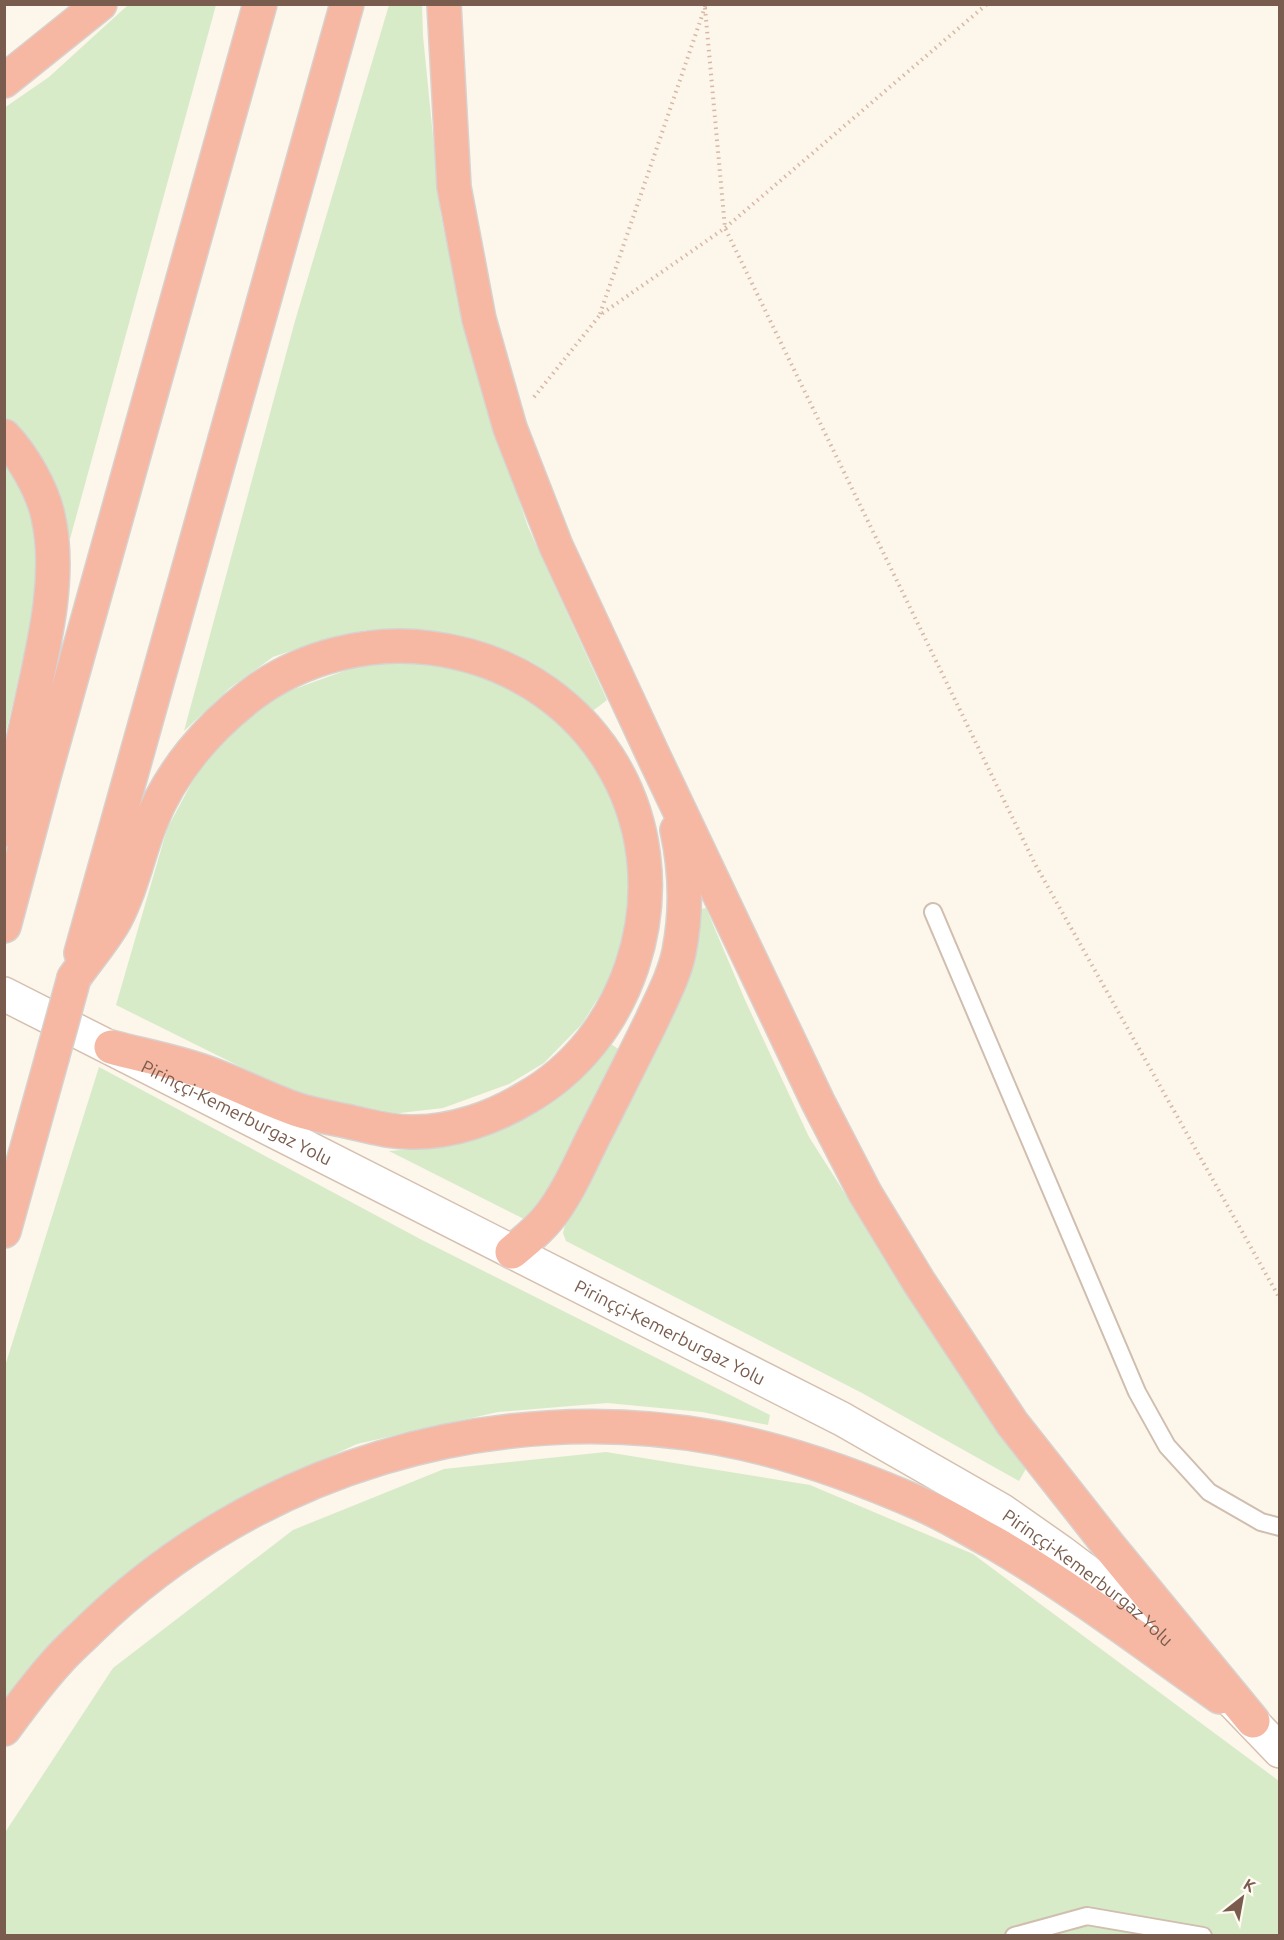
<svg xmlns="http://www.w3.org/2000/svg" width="1284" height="1940" font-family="Ubuntu,sans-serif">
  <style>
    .green { fill: #d7ebc9 }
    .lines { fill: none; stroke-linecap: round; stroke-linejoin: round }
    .lane-casing { stroke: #d0beaf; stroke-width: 20 }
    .secondary-casing { stroke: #d5c0b0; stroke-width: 36 }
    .highway-casing { stroke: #d9d1cd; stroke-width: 36 }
    .path { stroke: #d8b8a5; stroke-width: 4; stroke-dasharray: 1.5 4.5; stroke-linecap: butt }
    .lane { stroke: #fff; stroke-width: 16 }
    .secondary { stroke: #fff; stroke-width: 33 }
    .highway { stroke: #f6b7a3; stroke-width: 33 }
    .highway-bridge-casing { stroke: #d9d1cd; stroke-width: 36; stroke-linecap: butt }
    .highway-bridge { stroke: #f6b7a3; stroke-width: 33 }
    .labels { text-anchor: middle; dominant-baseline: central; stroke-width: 5; stroke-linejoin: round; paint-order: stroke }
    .street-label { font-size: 18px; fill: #795c4d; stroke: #fffaf2 }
  </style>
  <rect width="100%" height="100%" fill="#fdf6eb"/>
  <path class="green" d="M128,5h88l-146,534 -32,-79 -33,-43 -1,-309 45,-31z
    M389,5h33l1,31 18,180 30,140 57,171 79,173 -17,13 -21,-21 -38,-30 -52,-21 -57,-10 -56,-1 -55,14 -38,13 -43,31 -46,43 111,-410z
    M5,463l17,23 12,46 3,66 -32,139z
    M369,662l53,1 48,4 81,45 44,51 34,71 3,63 -17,74 -33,53 -38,39 -35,21 -66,24 -69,8 -85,-25 -173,-86 51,-176 33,-62 42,-50 44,-25z
    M706,908l39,92 64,137 105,165 114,163 -9,16 -157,-88 -296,-152 -3,-8 3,-12 134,-312z
    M609,1043l11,7 -68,139 -26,31 -137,-69 38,-3z
    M99,1067l323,173 348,175 -2,10 -66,-13 -95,-9 -109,9 -141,32 -111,51 -99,62 -73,67 -69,78v-336z
    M606,1452l204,33 163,69 306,227v154h-1274l-1,-101 109,-166 180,-138 151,-61z"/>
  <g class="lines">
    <defs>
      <path id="lane" d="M933,912l204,480 30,54 42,46 52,30 19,5
        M1014,1936l73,-20 116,20"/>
      <g id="secondary">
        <path id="s1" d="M4,994l838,425 159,91 60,42 69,52 57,54"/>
        <path d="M1233,1702l47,49"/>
      </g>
      <path id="highway" d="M444,4l10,183 25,132 31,109 46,118 99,213 163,343 47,91 54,89 93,141 97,123 144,175
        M4,81l96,-77
        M4,436c19,20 38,53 44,80 14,61 -5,133 -18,193 -9,41 -18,81 -26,121
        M4,926l40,-150 216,-772
        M81,953l266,-949
        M74,978c13,-19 30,-38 41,-58 16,-30 23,-65 35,-96 20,-52 58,-96 101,-129 50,-38 118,-55 179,-47 156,19 252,168 202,318 -19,56 -55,103 -106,132 -33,20 -73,34 -112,34 -19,1 -37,-4 -55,-8 -20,-5 -42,-8 -61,-14 -30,-10 -58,-25 -88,-36 -31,-12 -66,-18 -99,-27
        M4,1231l48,-173
        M512,1252c13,-11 26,-21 37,-35 21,-26 34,-61 50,-91 18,-36 36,-71 53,-106 10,-22 22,-44 27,-68 8,-41 7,-81 -2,-122
        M4,1729c17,-23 33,-45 52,-66 10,-12 23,-23 34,-34 165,-161 402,-232 628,-191 71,13 139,38 205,67 25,11 49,26 73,39 78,46 150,101 224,153"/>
    </defs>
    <use href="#lane" class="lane-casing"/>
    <use href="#secondary" class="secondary-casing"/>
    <use href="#highway" class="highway-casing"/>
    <path class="path" d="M705,8l20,220 310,636 245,435
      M600,314l106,-310
      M534,397l66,-82 125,-87 262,-224"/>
    <use href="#lane" class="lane"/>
    <use href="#secondary" class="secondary"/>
    <use href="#highway" class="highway"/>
    <defs>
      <path id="highway-bridge" d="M52,1058l22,-80"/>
    </defs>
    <use href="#highway-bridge" class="highway-bridge-casing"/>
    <use href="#highway-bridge" class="highway-bridge"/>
  </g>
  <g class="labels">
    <g class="street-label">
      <text stroke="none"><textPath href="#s1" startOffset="261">Pirinççi-Kemerburgaz Yolu</textPath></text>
      <text stroke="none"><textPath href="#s1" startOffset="747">Pirinççi-Kemerburgaz Yolu</textPath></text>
      <text stroke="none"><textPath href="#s1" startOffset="1233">Pirinççi-Kemerburgaz Yolu</textPath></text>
    </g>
  </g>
  <rect width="1284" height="1940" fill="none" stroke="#795c4d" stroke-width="12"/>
  <g transform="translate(1242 1898) rotate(31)" stroke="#fffaf2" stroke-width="4.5" paint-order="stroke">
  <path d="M0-4.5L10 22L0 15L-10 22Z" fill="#795c4d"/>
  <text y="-9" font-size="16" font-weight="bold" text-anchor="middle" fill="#795c4d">K</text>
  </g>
</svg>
